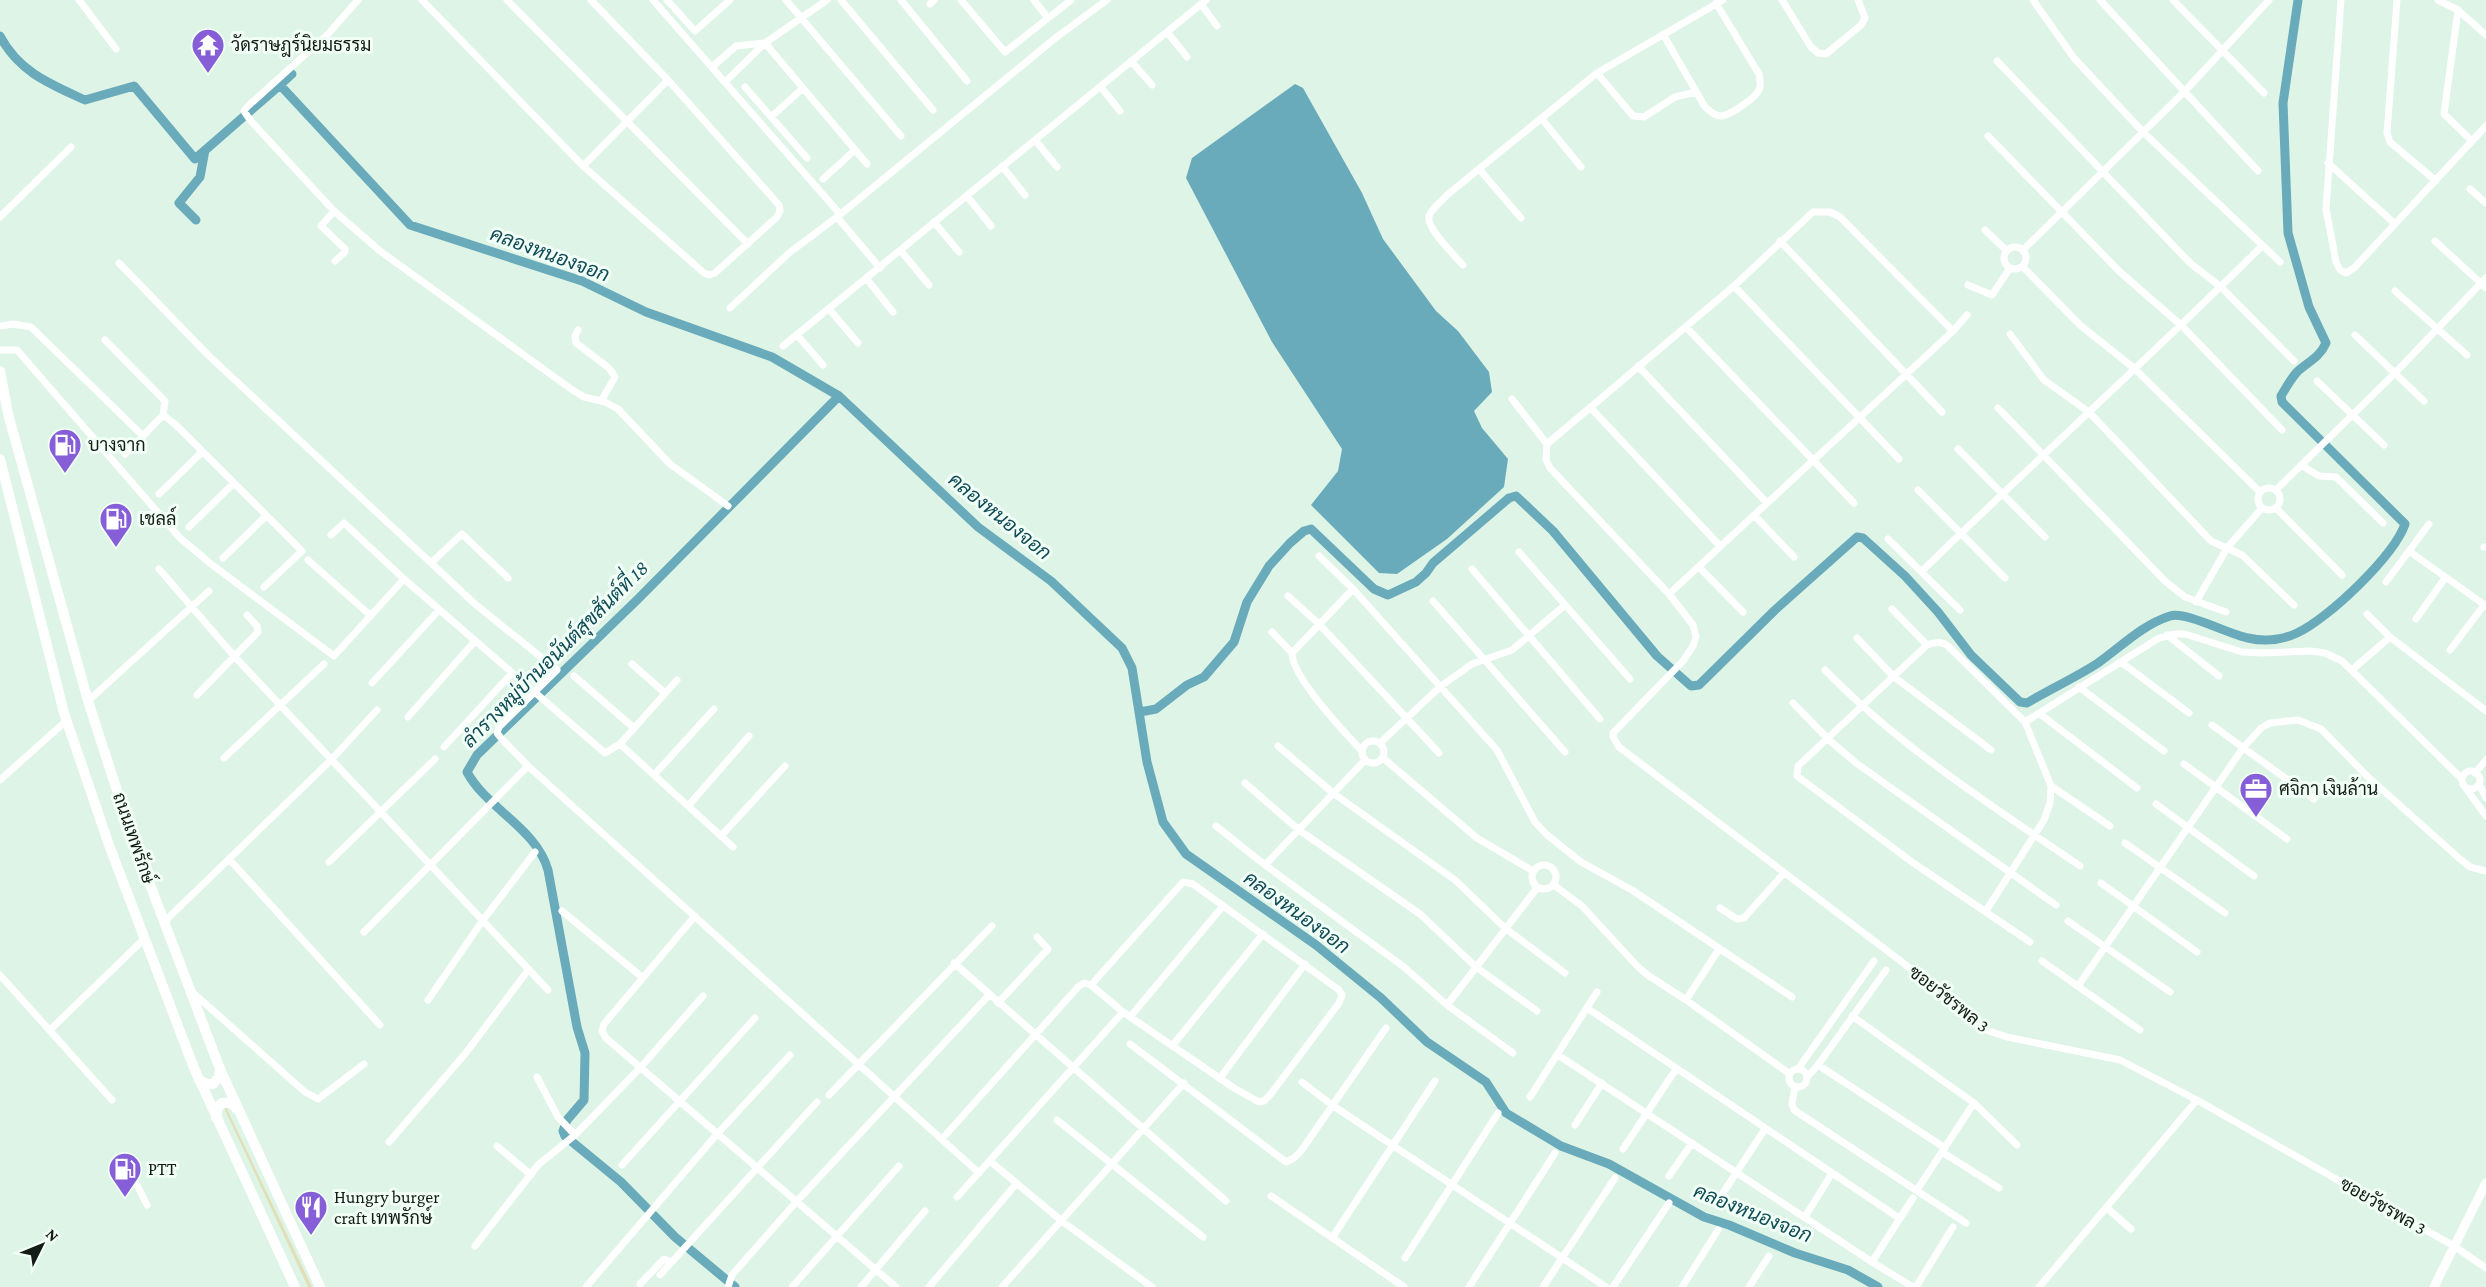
<svg xmlns="http://www.w3.org/2000/svg" width="2486" height="1287" font-family="'Crimson Pro',Sarabun,serif">
  <style>
    .green { fill: #e0dfb8 }
    .water { fill: #69abba }
    .lines { fill: none; stroke-linecap: round; stroke-linejoin: round }
    .canal { stroke: #69abba; stroke-width: 9 }
    .minor { stroke: #fff; stroke-width: 7 }
    .tertiary { stroke: #fff; stroke-width: 9 }
    .secondary { stroke: #fff; stroke-width: 10 }
    .labels { text-anchor: middle; dominant-baseline: central; stroke-width: 6; stroke-linejoin: round; paint-order: stroke }
    .poi-label { font-size: 18px; fill: #141c17; stroke: #f2fff7; text-anchor: start }
    .street-label { font-size: 18px; fill: #141c17; stroke: #f2fff7 }
    .water-label { font-size: 20px; font-style: italic; fill: #104b57; stroke: #f2fff7 }
  </style>
  <rect width="100%" height="100%" fill="#def4e7"/>
  <path class="green" d="M225,1105l87,182h-4l-83,-177z"/>
  <path class="water" d="M1295,84l8,4 59,105 21,46 53,72 22,20 31,41 3,20 -18,19 8,17 26,31 -4,28 -57,52 -50,35 -18,-1 -68,-68 27,-34 4,-22 -70,-107 -86,-164 6,-20z"/>
  <g class="lines">
    <path class="canal" d="M0,36c19,36 50,48 85,64l49,-14 61,73 85,-74 130,140 172,56 64,31 126,45 67,39 139,131 73,54 71,67 10,20 15,94 16,60 23,32 130,91 65,53 46,44 59,40 20,31 55,33 48,18 95,53 25,8 66,28 53,17 30,17
      M280,85l12,-11
      M196,220l-17,-17 21,-26 5,-27
      M1140,712l16,-3 31,-24 17,-8 30,-35 13,-40 22,-36 21,-23 14,-12 7,-2 63,60 14,6 28,-13 10,-9 7,-10 76,-65 7,-2 37,35 104,125 34,30 8,-1 76,-75 82,-73 6,1 42,38 33,36 33,43 49,47 7,1c23,-14 48,-25 71,-40 24,-17 44,-38 72,-47 16,-5 60,19 78,22 17,4 34,2 49,-5 31,-14 97,-77 108,-109l-123,-122 -1,-6c5,-8 10,-18 17,-25 10,-9 22,-14 28,-28l-17,-36 -21,-74 -5,-130 15,-103
      M735,1287l-60,-50 -54,-55 -56,-46 -2,-5 4,-11 17,-20 1,-47 -8,-26 -29,-157c-12,-42 -61,-61 -81,-98l10,-17 161,-156 201,-203"/>
    <path class="minor" d="M79,0l37,49
      M358,0l-30,34 -81,73 -3,4 6,9 84,91 46,40 191,138 13,8 21,5 13,7 52,55 58,42
      M422,0l161,166 121,107 5,2 6,-2 62,-56 3,-6 -1,-6 -111,-125 -77,-80
      M507,0l241,244
      M653,0l187,214
      M667,0l28,31 35,-31
      M786,0l115,136
      M827,0l-62,43 102,121
      M841,0l92,110
      M901,0l66,81
      M961,0l44,52 66,-52
      M1034,0l14,18
      M1782,0l29,47 7,6 8,1 35,-29 4,-7 -7,-18
      M2033,0l41,58 68,73 138,131
      M2100,0l158,171
      M2173,0l91,93
      M2341,0l-15,209 10,53 4,8 6,3 8,-5 132,-142
      M2397,0l-10,133 3,9 46,39
      M2438,0l20,10 28,25
      M930,4l4,-4
      M1201,4l16,22
      M2458,10l-14,104 28,27
      M1167,32l20,25
      M1663,34l42,73c5,4 9,9 16,9 8,0 32,-17 36,-23 5,-6 3,-12 2,-19l-43,-71
      M1131,61l21,24
      M1997,61l193,202 31,24 73,74
      M712,67l24,-21 29,-3 -40,39
      M1597,73l36,43 11,1 31,-20 21,-5
      M745,87l62,71
      M1101,87l19,24
      M771,117l32,-29
      M1541,118l40,49
      M1988,136l132,136 62,54 100,104
      M1035,140l22,27
      M2328,163l66,60
      M583,166l85,-86
      M1002,166l23,29
      M1479,169l42,49
      M823,179l32,-29
      M2470,189l16,14
      M967,196l24,30
      M334,211l-13,15 24,23v3l-10,9
      M0,217l71,-70
      M837,217l43,51
      M934,222l25,30
      M1985,230l22,21
      M1780,241l162,171
      M2435,241l51,47
      M2004 258a11 11 0 1 1 22 0a11 11 0 1 1-22 0Z
      M2023,250l161,-158 85,-92
      M901,251l28,34
      M119,263l89,92 267,249 82,66 -58,57 -2,6 4,5 27,28 451,407
      M1463,265c-8,-9 -37,-37 -34,-49 3,-8 13,-15 18,-21l150,-122 126,-73
      M2023,267l57,58 55,44 125,123
      M866,278l27,34
      M1968,285l24,10 18,-27
      M1734,286l165,173
      M2395,291l72,64
      M730,308l59,-55 48,-36 221,-181 49,-36
      M829,309l29,34
      M0,326l13,-2 18,3 112,109 20,-21 13,10 126,126 -38,36
      M1686,327l168,176
      M578,330l-3,6 1,7 33,25 6,9 -14,24
      M2010,334l34,46 45,32 122,129 31,14 52,50
      M797,335l26,30
      M2355,335l69,66
      M105,340l60,61 -2,14
      M783,346l423,-346
      M0,350h17l163,188 31,26 123,92 70,-77 201,174 15,-9 113,103
      M1638,366l129,137
      M2317,381l67,64
      M1512,399l35,45 -1,16 4,8 119,126 24,31 3,12 -3,9 -10,15 -70,72v4l6,10 283,215 84,68 21,7 113,23 77,40 257,146 32,22
      M1590,407l130,139
      M1998,408l167,173 20,16 41,15
      M1547,444l187,-158 79,-74h17l10,5 113,114
      M1958,449l87,88
      M125,454l18,-18
      M2301,465l18,11 17,1 47,46
      M2258 499a11 11 0 1 1 22 0a11 11 0 1 1-22 0Z
      M2277,489l118,-116 91,-95
      M1918,490l87,88
      M159,494l43,-42
      M2276,508l66,67
      M1754,515l40,42
      M189,527l44,-43
      M331,535l13,-12 60,56
      M1888,539l72,71
      M2484,547h2
      M2409,551l77,55
      M1519,552l111,127
      M1319,556l34,33 144,161 38,72 11,12 35,28 51,28 160,107
      M223,558l43,-42
      M308,560l63,56
      M431,563l31,-29 46,44
      M1699,567l44,45
      M159,569l76,88 313,333
      M1472,569l128,150
      M1922,571c112,-109 229,-215 340,-325
      M2386,582l43,-58
      M1353,589l-61,64c0,24 52,79 69,97
      M1669,594l284,-263 14,-16
      M1288,596l31,28 120,129
      M1433,601l132,151
      M2196,602l31,-54 35,-40
      M1892,609l35,36
      M2367,614l23,23 96,74
      M2416,619l29,-41
      M1272,632l20,21
      M2167,635l52,41
      M1857,638l36,38 98,74
      M2450,650l34,-45
      M2121,662l68,51
      M632,664l33,29
      M2353,669l37,-32
      M1825,670c75,77 167,136 255,196
      M574,676l60,52
      M372,683l67,-73
      M2079,687l85,64
      M197,695l61,-63 -1,-6 -10,-11
      M88,701l121,-110
      M1793,703l35,36 28,24 200,142
      M2040,714l97,74
      M408,717l67,-76
      M2025,722l134,-84 16,-4h10l57,18 20,1 49,-2 14,2 17,8 120,118
      M2212,725l102,74
      M1362 752a11 11 0 1 1 22 0a11 11 0 1 1-22 0Z
      M1380,743l61,-57 31,-22 40,-14 53,-45
      M620,744l57,-64
      M1278,746l55,47 122,87 50,48 60,45
      M444,747l68,-74
      M224,758l100,-94
      M1383,758l94,80 56,33
      M2184,764l103,75
      M2462 780a9 9 0 1 1 18 0a9 9 0 1 1-18 0Z
      M2475,773l11,-13
      M654,775l60,-66
      M0,780l66,-59
      M1245,783l54,47 121,84 56,53 61,44
      M2479,784l7,14
      M2051,786l59,40
      M2465,787l21,29
      M2156,804l98,72
      M688,806l61,-70
      M1216,826l49,39 139,102 43,38 66,48
      M721,836l64,-70
      M2125,843l100,70
      M229,859l151,166
      M329,862l106,-103
      M1532 877a12 12 0 1 1 24 0a12 12 0 1 1-24 0Z
      M1265,865l100,-105
      M2101,883l96,69
      M1554,885l28,21 56,61 11,9 37,24 104,74
      M1720,908l17,11 7,-1 40,-45
      M562,911l81,67
      M1986,911l58,-91 6,-17 1,-17 -26,-64 -77,-76c-7,-5 -12,-4 -21,-1l-129,121 -1,10 115,86 118,80
      M695,916l-91,108 -2,7 4,7 290,249
      M2068,921l102,71
      M164,922l167,-162 46,-50
      M364,932l164,-166
      M2042,961l98,69
      M954,963l272,238
      M0,975l112,125
      M2078,986l165,-238 18,-20 9,-5 28,-3 23,9 46,47 93,83 10,8 16,4
      M191,991l114,101 13,7 46,-35
      M428,1000l55,-80 52,-68
      M1686,1000l33,-51
      M998,1003l50,-54 -11,-12
      M1447,1005l90,-117
      M1587,1008l312,210
      M1852,1016l122,87 43,42
      M1130,1017l93,-111
      M51,1029l93,-90
      M1130,1044l156,118 8,-4 7,-7 85,-123
      M1172,1046l91,-112
      M1558,1055l314,207 41,25
      M1818,1065l127,83
      M1798,1069l76,-108
      M1789 1078a9 9 0 1 1 18 0a9 9 0 1 1-18 0Z
      M537,1077l21,40 17,18
      M1807,1077l11,-12 68,-95
      M1220,1078l85,-114
      M1302,1082l30,23 274,182
      M1795,1086l-3,18 2,6 172,113
      M829,1095l163,-169
      M1530,1097l67,-105
      M1057,1120l146,117
      M1575,1125l27,-42
      M942,1139l136,-152 6,-4 7,2
      M389,1142l76,-88 64,-85
      M497,1146l34,29
      M1623,1149l53,-80
      M1942,1152l57,36
      M990,1161l73,61 89,65
      M622,1165l133,-147
      M1669,1176l23,-33
      M135,1181l12,24
      M1917,1190l57,-87
      M1271,1196l133,91
      M957,1197l166,-185 -32,-27 92,-103 10,2 146,106 3,5 -3,8 -69,92 -6,6 -5,1 -25,-14 -111,-76
      M1719,1199l46,-70
      M2107,1208l24,21
      M1805,1217l27,-44
      M1332,1238l103,-157
      M475,1246l63,-81 37,-30 66,-68 62,-71
      M1405,1258l93,-145
      M1872,1262l41,-64
      M660,1275l157,-173
      M640,1284l24,-25 8,3
      M586,1287l132,-154 72,-78
      M728,1287l4,-12 65,-74 192,-206
      M792,1287l107,-121
      M861,1287l64,-76
      M929,1287l87,-103
      M1002,1287l182,-204
      M1469,1287l86,-134
      M1543,1287l72,-109
      M1613,1287l56,-84
      M1682,1287l36,-57
      M1749,1287l20,-31
      M1916,1287l37,-60
      M2039,1287l158,-187"/>
    <path class="tertiary" d="M2434,1287l52,-104"/>
    <path class="secondary" d="M0,371l8,43 80,287 44,136 88,232 100,218
      M0,459l64,254 45,132 85,223 101,219
      M199,1080l9,4h5l6,-7 1,-8
      M216,1118l2,-11 4,-4h9l6,6"/>
  </g>
  <defs>
    <symbol id="temple-pin" viewBox="-11 -11 22 30"><path d="M0 17L-7.5 6A9.5 9.5 0 1 1 7.5 6Z" fill="#865ed8" stroke="#f2fff7"/><path d="M0-6L5-2H3V0L6.5 2.5H4V6H1.5V3h-3V6H-4V2.5H-6.5L-3 0V-2H-5Z" fill="#fff"/></symbol>
    <symbol id="fuel-pin" viewBox="-11 -11 22 30"><path d="M0 17L-7.5 6A9.5 9.5 0 1 1 7.5 6Z" fill="#865ed8" stroke="#f2fff7"/><path d="M-5.5-6h7V0h2V4h1.3V-2.5L3-4.5l.8-.8L6-3V5H2.5V1h-1V6h-7ZM-4.2-4.7v3.2H.2V-4.7Z" fill="#fff"/></symbol>
    <symbol id="office-pin" viewBox="-11 -11 22 30"><path d="M0 17L-7.5 6A9.5 9.5 0 1 1 7.5 6Z" fill="#865ed8" stroke="#f2fff7"/><path d="M-6-3h4V-5.5h4V-3h4V5H-6ZM-1-4.5V-3h2v-1.5ZM-6 0V1H6V0Z" fill="#fff"/></symbol>
    <symbol id="restaurant-pin" viewBox="-11 -11 22 30"><path d="M0 17L-7.5 6A9.5 9.5 0 1 1 7.5 6Z" fill="#865ed8" stroke="#f2fff7"/><path d="M-5-6h1v4h1v-4h1v4h1v-4h1v5L-1.5 .5V6h-2V.5L-5-1ZM5-6V6H3V1.5H1.5Q1.5-4 5-6Z" fill="#fff"/></symbol>
  </defs>
  <g fill-rule="evenodd">
    <use href="#temple-pin" x="189" y="26" width="38" height="52"/>
    <use href="#fuel-pin" x="46" y="426" width="38" height="52"/>
    <use href="#fuel-pin" x="97" y="500" width="38" height="52"/>
    <use href="#office-pin" x="2237" y="770" width="38" height="52"/>
    <use href="#fuel-pin" x="106" y="1150" width="38" height="52"/>
    <use href="#restaurant-pin" x="292" y="1188" width="38" height="52"/>
  </g>
  <g class="labels">
    <g class="poi-label">
      <text x="231" y="45">วัดราษฎร์นิยมธรรม</text>
      <text x="88" y="445">บางจาก</text>
      <text x="139" y="519">เชลล์</text>
      <text x="2279" y="789">ศจิกา เงินล้าน</text>
      <text x="148" y="1169">PTT</text>
      <text x="334" y="1197">Hungry burger<tspan x="334" dy="21">craft เทพรักษ์</tspan></text>
    </g>
    <g class="street-label">
      <text transform="translate(134 838) rotate(71)">ถนนเทพรักษ์</text>
      <text transform="translate(1949 999) rotate(38)">ซอยวัชรพล 3</text>
      <text transform="translate(2383 1206) rotate(30)">ซอยวัชรพล 3</text>
    </g>
    <g class="water-label">
      <text transform="translate(550 254) rotate(20)">คลองหนองจอก</text>
      <text transform="translate(1000 516) rotate(39)">คลองหนองจอก</text>
      <text transform="translate(555 654) rotate(-45)">ลำรางหมู่บ้านอนันต์สุขสันต์ที่ 18</text>
      <text transform="translate(1297 912) rotate(36)">คลองหนองจอก</text>
      <text transform="translate(1753 1213) rotate(22)">คลองหนองจอก</text>
    </g>
  </g>
  <g transform="translate(42 1245) rotate(47)" stroke="#f2fff7" stroke-width="4.5" paint-order="stroke">
  <path d="M0-4.5L10 22L0 15L-10 22Z" fill="#141c17"/>
  <text y="-9" font-size="16" font-weight="bold" text-anchor="middle" fill="#141c17">N</text>
  </g>
</svg>
